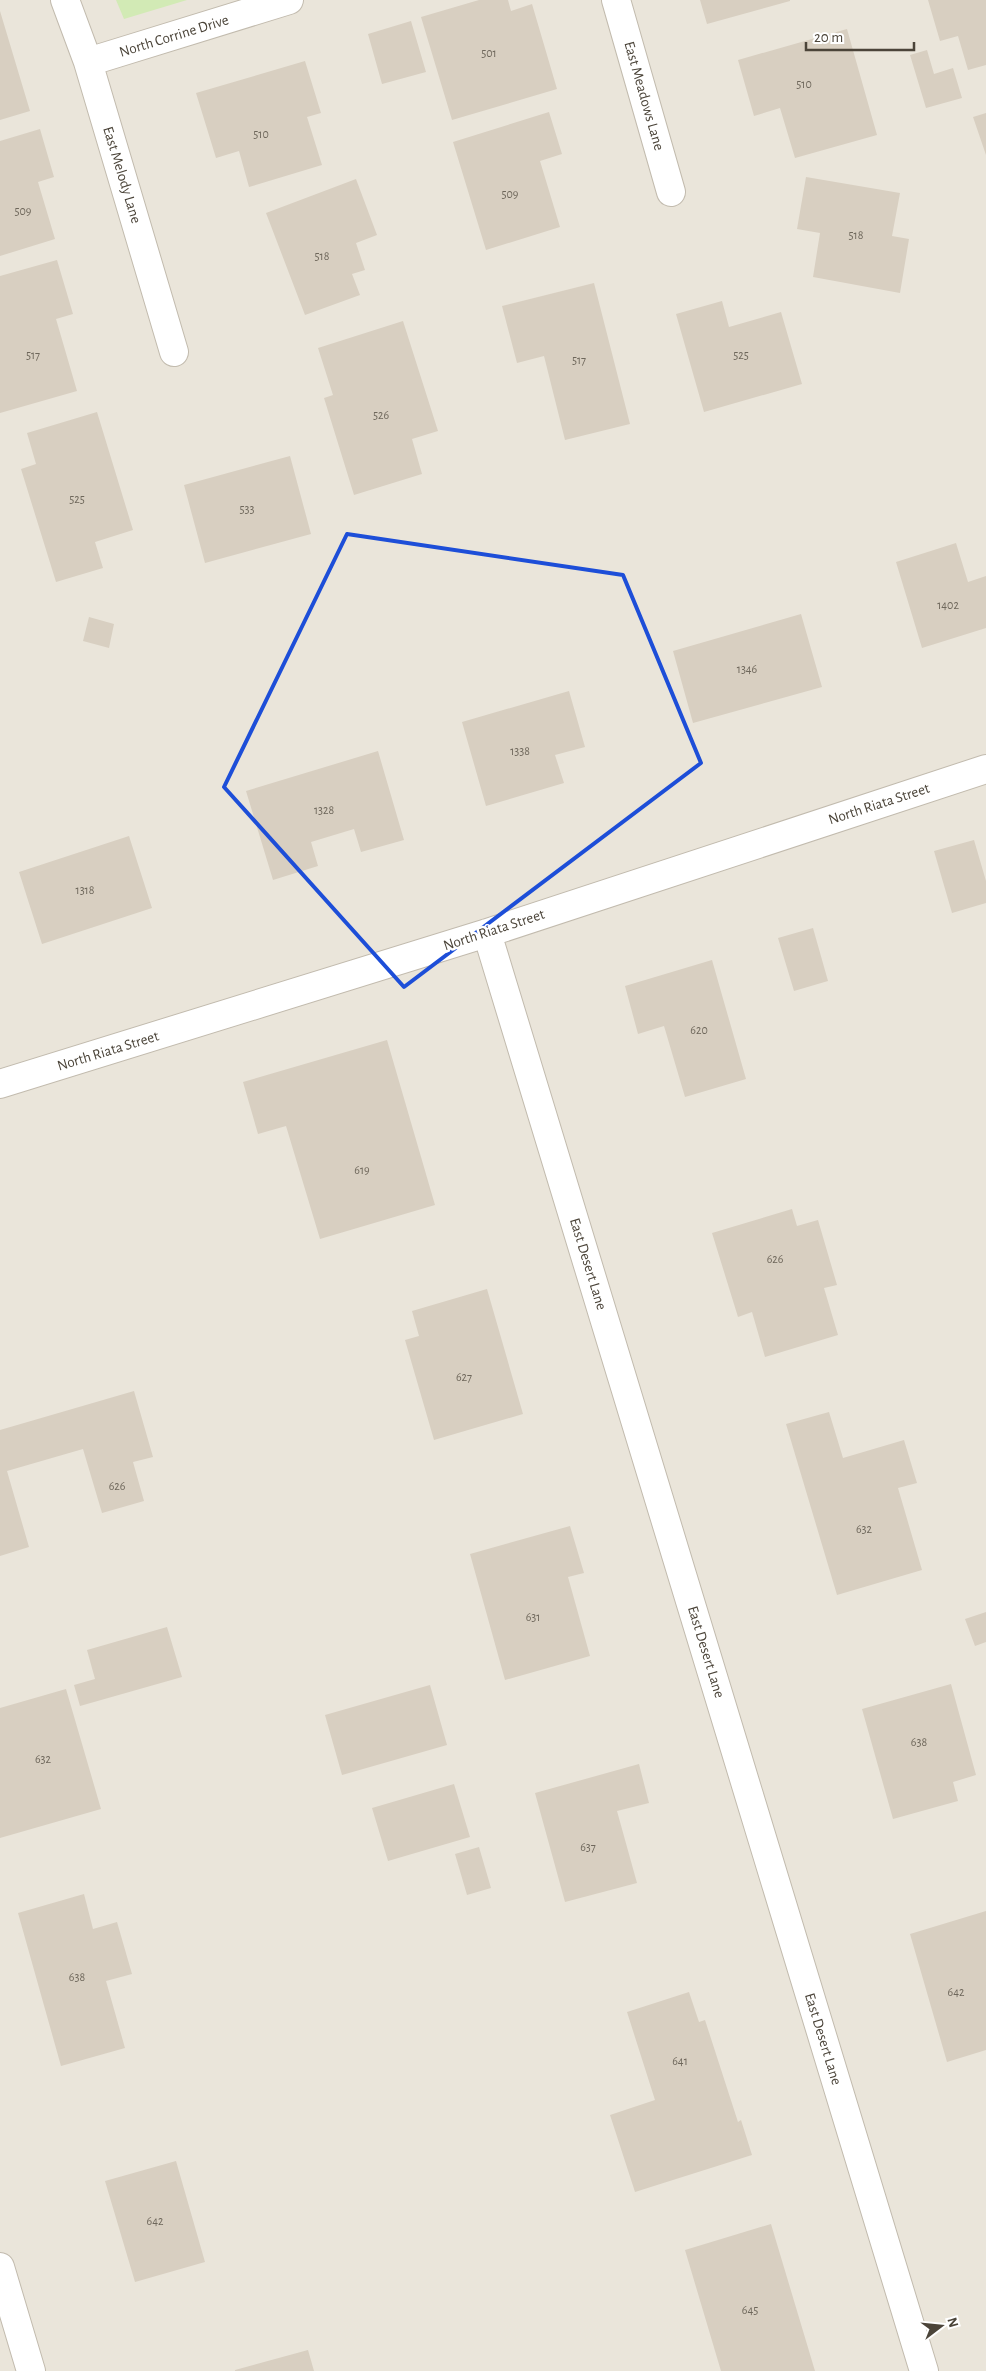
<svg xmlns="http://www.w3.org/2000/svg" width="986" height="2371" font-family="'Alegreya Sans',sans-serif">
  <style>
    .residential { fill: #eae5da }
    .green { fill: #d2eab5 }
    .building { fill: #d8cfc1 }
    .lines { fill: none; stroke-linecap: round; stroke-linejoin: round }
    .minor-casing { stroke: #c2bbae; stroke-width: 30 }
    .minor { stroke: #fff; stroke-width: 28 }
    .marked { fill: none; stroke: #1d4ed8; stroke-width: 4; stroke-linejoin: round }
    .labels { text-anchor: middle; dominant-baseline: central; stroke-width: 5; stroke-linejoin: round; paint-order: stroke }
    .number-label { font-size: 12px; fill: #6e675b }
    .street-label { font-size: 15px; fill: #4b4439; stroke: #fff }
  </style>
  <rect width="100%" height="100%" fill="#f6f3ec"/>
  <path class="residential" d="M0,0h986v2371h-986z"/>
  <path class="green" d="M116,0h71l-63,19z"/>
  <path class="building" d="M479,0h29l3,11 21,-7 25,85 -105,31 -31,-103z
    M700,0h90v1l-83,23z
    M928,0h58v65l-18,5 -10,-34 -18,5z
    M0,11l30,100 -30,9z
    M411,21l15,51 -44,12 -14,-50z
    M847,29l30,106 -82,23 -15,-50 -26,8 -16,-56z
    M927,50l7,24 19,-6 9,30 -36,10 -16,-53z
    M305,61l16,52 -14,4 15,48 -73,22 -10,-36 -23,7 -20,-65z
    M549,112l13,42 -22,7 20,66 -74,23 -33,-108z
    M986,113v42l-13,-38z
    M40,129l14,48 -16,5 17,57 -55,17v-115z
    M806,177l94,16 -8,43 17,3 -9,54 -87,-16 7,-44 -23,-4z
    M356,179l21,56 -21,8 9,27 -13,4 8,21 -55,20 -39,-102z
    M57,260l16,54 -17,5 21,72 -77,22v-137z
    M594,283l36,141 -65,16 -21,-84 -27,7 -15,-57z
    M722,301l7,26 52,-15 21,72 -98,28 -28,-98z
    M403,321l35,110 -26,8 10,35 -68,21 -30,-97 9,-3 -15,-47z
    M97,412l36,118 -38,12 8,26 -47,14 -35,-113 15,-5 -9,-31z
    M290,456l21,78 -106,29 -21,-78z
    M956,543l12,39 18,-6v52l-64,20 -26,-86z
    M801,614l21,73 -129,36 -20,-72z
    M89,617l25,7 -5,24 -26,-7z
    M569,691l16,56 -30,8 9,28 -78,23 -24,-84z
    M378,751l26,89 -43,12 -7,-23 -43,13 7,24 -45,14 -27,-89z
    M129,836l23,72 -110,36 -23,-72z
    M974,840l12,41v22l-34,10 -18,-62z
    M813,928l15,53 -34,10 -16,-53z
    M712,960l34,119 -61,18 -21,-71 -26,8 -13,-48z
    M387,1040l48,165 -115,34 -34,-113 -28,8 -15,-52z
    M792,1209l5,17 21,-6 19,65 -13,3 14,47 -73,22 -13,-45 -14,5 -26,-84z
    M487,1289l36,125 -89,26 -29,-100 14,-4 -7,-25z
    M134,1391l19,66 -20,5 11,39 -42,12 -19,-64 -76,22 22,76 -29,9v-126z
    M829,1412l14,46 61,-18 13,43 -19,5 24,82 -85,25 -51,-171z
    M570,1526l14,47 -16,4 22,79 -85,24 -35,-126z
    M986,1612v30l-11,4 -10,-27z
    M167,1627l15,50 -102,29 -6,-21 21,-6 -8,-29z
    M951,1684l25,91 -23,7 5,19 -65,18 -31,-110z
    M430,1685l17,60 -105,30 -17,-60z
    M66,1689l35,120 -101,29v-130z
    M639,1764l10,39 -32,8 20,72 -72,19 -30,-109z
    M454,1784l16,53 -82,24 -16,-53z
    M479,1847l12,41 -24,7 -12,-41z
    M84,1894l9,35 24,-7 15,52 -26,7 19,67 -64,18 -43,-153z
    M986,1911v139l-39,12 -37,-128z
    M689,1992l10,30 6,-2 33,102 3,-2 11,35 -117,37 -25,-77 45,-15 -28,-88z
    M176,2161l29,101 -70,20 -30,-101z
    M771,2224l44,147h-94l-36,-121z
    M308,2350l6,21h-79v-1z"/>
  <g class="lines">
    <defs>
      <path id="minor" d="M65,0l23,62 86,290
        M616,0l55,192
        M88,62l201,-62
        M487,933l437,1438
        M0,1084l487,-151 499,-164
        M0,2267l31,104"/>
    </defs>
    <use href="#minor" class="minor-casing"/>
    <use href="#minor" class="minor"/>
  </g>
  <path class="marked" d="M347,534l276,41 78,188 -297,224 -180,-200z"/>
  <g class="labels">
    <g class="number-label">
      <text x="489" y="53">501</text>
      <text x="804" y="84">510</text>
      <text x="261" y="134">510</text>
      <text x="510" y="194">509</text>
      <text x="23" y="211">509</text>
      <text x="856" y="235">518</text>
      <text x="322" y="256">518</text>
      <text x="33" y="355">517</text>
      <text x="741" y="355">525</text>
      <text x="579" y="360">517</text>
      <text x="381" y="415">526</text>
      <text x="77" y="499">525</text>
      <text x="247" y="509">533</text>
      <text x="948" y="605">1402</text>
      <text x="747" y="669">1346</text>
      <text x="520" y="751">1338</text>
      <text x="324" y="810">1328</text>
      <text x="85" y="890">1318</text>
      <text x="699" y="1030">620</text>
      <text x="362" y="1170">619</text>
      <text x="775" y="1259">626</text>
      <text x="464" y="1377">627</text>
      <text x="117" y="1486">626</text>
      <text x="864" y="1529">632</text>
      <text x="533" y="1617">631</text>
      <text x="919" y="1742">638</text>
      <text x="43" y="1759">632</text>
      <text x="588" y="1847">637</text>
      <text x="77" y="1977">638</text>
      <text x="956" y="1992">642</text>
      <text x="680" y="2061">641</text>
      <text x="155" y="2221">642</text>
      <text x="750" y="2310">645</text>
    </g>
    <g class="street-label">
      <text transform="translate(174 36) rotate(-17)">North Corrine Drive</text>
      <text transform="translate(644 96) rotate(74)">East Meadows Lane</text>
      <text transform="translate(122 175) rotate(73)">East Melody Lane</text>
      <text transform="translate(879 804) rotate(-18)">North Riata Street</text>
      <text transform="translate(494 930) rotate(-18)">North Riata Street</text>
      <text transform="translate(108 1051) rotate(-17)">North Riata Street</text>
      <text transform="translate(588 1264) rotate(73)">East Desert Lane</text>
      <text transform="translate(706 1652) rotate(73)">East Desert Lane</text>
      <text transform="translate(823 2039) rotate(73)">East Desert Lane</text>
    </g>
  </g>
  <g transform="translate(941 2326) rotate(74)" stroke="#ffffff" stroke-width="4" paint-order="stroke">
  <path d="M0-4L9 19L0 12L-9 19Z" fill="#4b4439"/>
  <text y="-8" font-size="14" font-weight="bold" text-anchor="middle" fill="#4b4439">N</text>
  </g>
  <path d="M806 42v8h108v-8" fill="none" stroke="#4b4439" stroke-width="2.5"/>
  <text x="814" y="42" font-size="15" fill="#4b4439" stroke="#ffffff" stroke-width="4" paint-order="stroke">20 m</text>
</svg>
